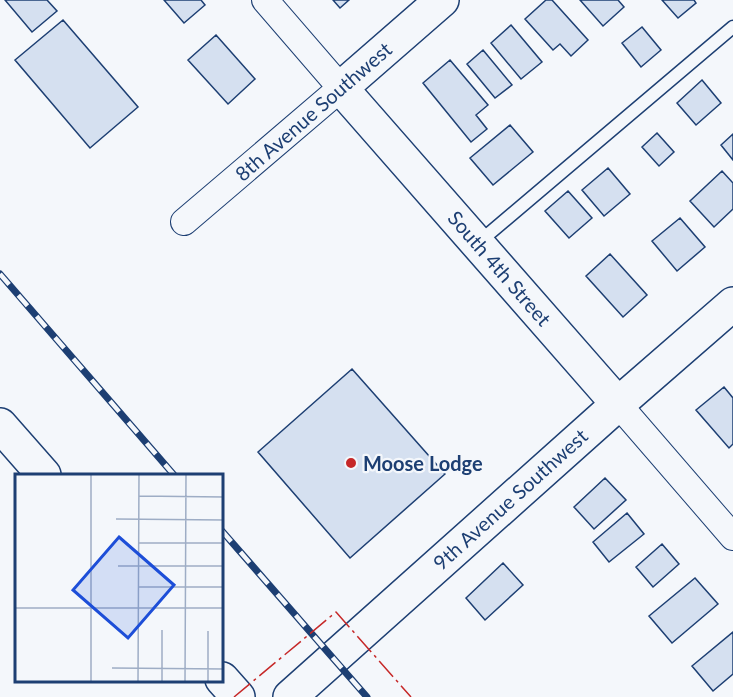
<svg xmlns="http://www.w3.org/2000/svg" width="733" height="697" font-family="Lato,sans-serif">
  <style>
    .building { fill: #d5e0f0; stroke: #1d3f73; stroke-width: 1.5 }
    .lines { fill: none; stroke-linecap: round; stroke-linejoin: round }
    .lane-casing { stroke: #1d3f73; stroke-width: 15 }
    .street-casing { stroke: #1d3f73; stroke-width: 28 }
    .secondary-casing { stroke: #1d3f73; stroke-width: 36 }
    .lane { stroke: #f4f7fb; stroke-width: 12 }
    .street { stroke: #f4f7fb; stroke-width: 26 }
    .secondary { stroke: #f4f7fb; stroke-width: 33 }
    .rail-casing { stroke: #1d3f73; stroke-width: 7 }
    .rail { stroke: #f4f7fb; stroke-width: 4.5; stroke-dasharray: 14; stroke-linecap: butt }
    .power { stroke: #c62828; stroke-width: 1.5; stroke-dasharray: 21 4.5 3 4.5; stroke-linecap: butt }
    .poi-dot { fill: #c62828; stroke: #f4f7fb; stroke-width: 2 }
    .labels { text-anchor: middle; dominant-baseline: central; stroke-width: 4.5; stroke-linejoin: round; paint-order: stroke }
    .street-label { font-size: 20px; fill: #1d3f73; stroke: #f4f7fb }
    .poi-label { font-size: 20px; font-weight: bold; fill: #1d3f73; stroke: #f4f7fb; text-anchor: start }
    .inset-road { fill: none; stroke: #9eadc5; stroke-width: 1.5 }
    .view { fill: #1d4ed8; fill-opacity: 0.15; stroke: #1d4ed8; stroke-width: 3 }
    .inset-edge { fill: none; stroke: #1d3f73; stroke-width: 3 }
  </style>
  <rect width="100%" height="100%" fill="#f4f7fb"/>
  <path class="building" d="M5,0h42l10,11 -25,21z
    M164,0h37l4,5 -21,18z
    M333,0h16l-9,8z
    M546,0h6l36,40 -17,16 -11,-12 -7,6 -28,-31z
    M580,0h38l6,7 -21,19z
    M662,0h32l2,3 -18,15z
    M63,20l75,87 -48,41 -75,-88z
    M511,25l31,37 -21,17 -30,-36z
    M642,27l19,23 -20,17 -19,-24z
    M216,35l39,44 -27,25 -40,-44z
    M483,50l29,35 -17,13 -28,-34z
    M450,60l38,45 -12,10 11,14 -16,13 -48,-59z
    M702,80l19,23 -25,22 -19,-22z
    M510,125l23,27 -40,33 -23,-27z
    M657,133l17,19 -15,14 -17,-19z
    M733,134v26l-12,-15z
    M608,168l22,26 -26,22 -22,-26z
    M722,171l11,12v26l-19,18 -24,-26z
    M568,191l24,27 -23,20 -24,-27z
    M680,218l25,29 -28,24 -25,-30z
    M610,254l37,41 -24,22 -37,-41z
    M352,369l93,105 -95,84 -92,-106z
    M724,387l9,11v46l-4,4 -33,-38z
    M605,478l21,22 -32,29 -20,-22z
    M627,513l17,21 -35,28 -16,-20z
    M662,544l17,20 -26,23 -17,-20z
    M503,563l20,22 -38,35 -19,-22z
    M695,578l23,26 -46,39 -23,-27z
    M733,632v42l-20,17 -21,-25z"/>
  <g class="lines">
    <defs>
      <path id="lane" d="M478,243l255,-216"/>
      <path id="street" d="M184,222l157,-134 -76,-88
        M618,404l115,133"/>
      <path id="secondary" d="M442,0l-101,88 277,316
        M0,425l44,50
        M222,679l16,18
        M290,697l328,-293 115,-100"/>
    </defs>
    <use href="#lane" class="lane-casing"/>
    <use href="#street" class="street-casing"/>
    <use href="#secondary" class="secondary-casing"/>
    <use href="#lane" class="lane"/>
    <use href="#street" class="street"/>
    <use href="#secondary" class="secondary"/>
    <defs>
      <path id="rail" d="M0,274l174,201
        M222,531l145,166"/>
    </defs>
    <use href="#rail" class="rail-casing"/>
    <use href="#rail" class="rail"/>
    <path class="power" d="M234,697l102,-85 75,85"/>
  </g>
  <circle class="poi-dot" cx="351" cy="463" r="6"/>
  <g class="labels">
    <g class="street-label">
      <text transform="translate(313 111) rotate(-41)">8th Avenue Southwest</text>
      <text transform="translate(500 268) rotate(49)">South 4th Street</text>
      <text transform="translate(510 499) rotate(-42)">9th Avenue Southwest</text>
    </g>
    <g class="poi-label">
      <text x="363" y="463">Moose Lodge</text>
    </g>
  </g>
  <g transform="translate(15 474)">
    <rect width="208" height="208" fill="#f4f7fb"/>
    <path class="inset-road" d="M124,22l85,1M101,45l108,1M124,69h85M103,92h106M124,113h85M0,134h209M147,156v52M97,194l112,1M76,208v-208M123,208l1,-208M170,208l1,-208M193,208v-51"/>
    <path class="view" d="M104,63l55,48 -46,53 -55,-48z"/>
    <rect width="208" height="208" class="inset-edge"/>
  </g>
</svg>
